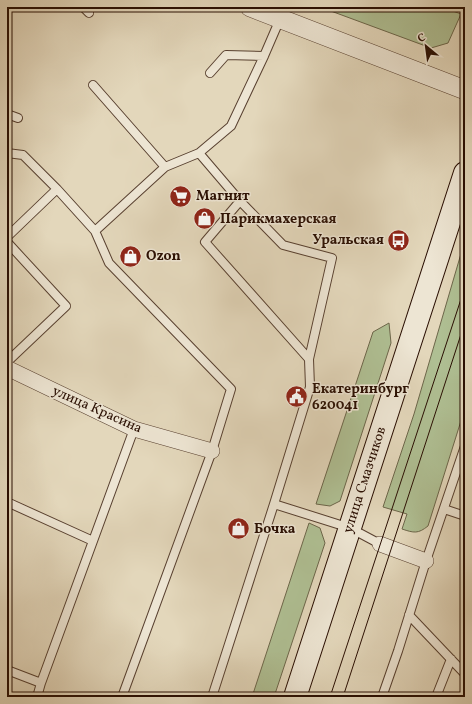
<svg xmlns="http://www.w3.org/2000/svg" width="472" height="704" font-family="Vollkorn,serif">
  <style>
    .green { fill: #afbf93; stroke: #6c664a }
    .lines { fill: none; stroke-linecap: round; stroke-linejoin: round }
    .service-casing { stroke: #584030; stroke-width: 10 }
    .minor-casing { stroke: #584030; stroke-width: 16 }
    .tertiary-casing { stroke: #584030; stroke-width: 20 }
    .secondary-casing { stroke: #290e02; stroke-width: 24 }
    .service { stroke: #ede5d3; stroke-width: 8 }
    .minor { stroke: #ede5d3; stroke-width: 15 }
    .tertiary { stroke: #ede5d3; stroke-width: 19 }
    .secondary { stroke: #ede5d3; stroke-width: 22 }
    .tram { stroke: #290e02; stroke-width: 1 }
    .labels { text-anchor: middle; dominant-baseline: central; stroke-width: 3; stroke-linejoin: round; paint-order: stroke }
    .poi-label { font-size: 14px; font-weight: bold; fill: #290e02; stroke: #ede5d3; text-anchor: start }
    .street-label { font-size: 14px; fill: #290e02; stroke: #ede5d3 }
  </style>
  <rect width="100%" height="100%" fill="#e3d7bb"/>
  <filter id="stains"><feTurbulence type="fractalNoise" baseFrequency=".005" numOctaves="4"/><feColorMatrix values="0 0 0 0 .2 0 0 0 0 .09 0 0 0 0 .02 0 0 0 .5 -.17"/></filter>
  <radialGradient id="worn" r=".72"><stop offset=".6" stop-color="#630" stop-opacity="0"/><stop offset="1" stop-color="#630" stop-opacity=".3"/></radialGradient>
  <path class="green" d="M320,7h122l19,7 -13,29 -17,5z
    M465,240v168l-37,118c-10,8 -14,7 -26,3l5,-15 -24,-7 31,-93z
    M389,323l2,20 -51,158 -10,5 -14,-2 57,-172z
    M309,523l11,5 5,15 -51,154h-22z"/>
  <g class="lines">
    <defs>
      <path id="service" d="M83,7l6,6
        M210,73l16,-18 38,1
        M93,85l72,82
        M7,114l11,4
        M7,153l16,2 34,34
        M199,153l32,-27 33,-70 16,-37
        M240,201l43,44 49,13 -23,101
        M7,237l50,-48 38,42
        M7,242l59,64 -59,56
        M7,502l86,39
        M274,504l76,24 30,16
        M444,509l21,7
        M409,615l56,59
        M7,670l34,13
        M37,697l4,-14 93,-254
        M122,697l90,-246 19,-62 -122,-126 -14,-32 70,-64 34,-14 41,48 -35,41 104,117 1,28 -36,117 -62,193
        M382,697l16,-46 28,-90 39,-115
        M436,697l15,-38"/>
      <path id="minor" d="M7,368l127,61 78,22
        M380,544l46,17"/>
      <path id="tertiary" d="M250,7l215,83"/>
      <path id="secondary" d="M295,697l170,-524"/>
    </defs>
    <use href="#service" class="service-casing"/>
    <use href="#minor" class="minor-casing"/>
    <use href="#tertiary" class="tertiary-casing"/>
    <use href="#secondary" class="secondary-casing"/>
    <use href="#service" class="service"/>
    <use href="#minor" class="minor"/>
    <use href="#tertiary" class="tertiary"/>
    <use href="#secondary" class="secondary"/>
    <path class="tram" d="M330,697l135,-410
      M343,697l122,-375"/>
  </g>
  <defs>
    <symbol id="supermarket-disc" viewBox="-11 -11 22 22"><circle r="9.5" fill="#8f2418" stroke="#ede5d3"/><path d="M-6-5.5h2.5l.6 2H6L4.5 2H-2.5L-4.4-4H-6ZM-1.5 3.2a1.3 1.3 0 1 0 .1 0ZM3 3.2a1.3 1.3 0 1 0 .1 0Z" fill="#fff"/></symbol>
    <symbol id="shop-disc" viewBox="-11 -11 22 22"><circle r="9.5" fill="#8f2418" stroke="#ede5d3"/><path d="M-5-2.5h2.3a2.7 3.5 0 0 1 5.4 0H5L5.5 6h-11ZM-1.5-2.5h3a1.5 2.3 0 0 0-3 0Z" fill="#fff"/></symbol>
    <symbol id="bus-disc" viewBox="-11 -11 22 22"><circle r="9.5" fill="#8f2418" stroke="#ede5d3"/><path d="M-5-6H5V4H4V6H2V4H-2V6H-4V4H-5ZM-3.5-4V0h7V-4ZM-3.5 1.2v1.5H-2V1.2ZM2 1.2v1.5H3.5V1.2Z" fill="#fff"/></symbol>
    <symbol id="civic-disc" viewBox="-11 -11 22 22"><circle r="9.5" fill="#8f2418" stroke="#ede5d3"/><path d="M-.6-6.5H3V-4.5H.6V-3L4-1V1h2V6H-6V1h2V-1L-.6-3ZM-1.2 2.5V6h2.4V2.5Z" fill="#fff"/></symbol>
  </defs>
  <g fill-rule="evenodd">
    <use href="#supermarket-disc" x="168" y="184" width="25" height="25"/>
    <use href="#shop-disc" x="192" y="206" width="25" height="25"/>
    <use href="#bus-disc" x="386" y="228" width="25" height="25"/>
    <use href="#shop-disc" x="118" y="244" width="25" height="25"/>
    <use href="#civic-disc" x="284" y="384" width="25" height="25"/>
    <use href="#shop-disc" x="226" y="516" width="25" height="25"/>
  </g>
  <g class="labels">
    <g class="poi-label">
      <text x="196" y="196">Магнит</text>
      <text x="220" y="219">Парикмахерская</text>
      <text x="384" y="240" text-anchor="end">Уральская</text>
      <text x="146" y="256">Ozon</text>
      <text x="312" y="389">Екатеринбург<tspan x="312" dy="16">620041</tspan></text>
      <text x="254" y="529">Бочка</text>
    </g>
    <g class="street-label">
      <text transform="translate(97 410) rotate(24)">улица Красина</text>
      <text transform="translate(365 480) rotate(-72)">улица Смазчиков</text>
    </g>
  </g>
  <rect width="472" height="704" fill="none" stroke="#e3d7bb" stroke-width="24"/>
  <rect x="8" y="8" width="456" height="688" fill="none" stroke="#290e02" stroke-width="2"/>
  <rect x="12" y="12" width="448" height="680" fill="none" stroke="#290e02"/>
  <g transform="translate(426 46) rotate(331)" stroke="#ede5d3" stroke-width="3" paint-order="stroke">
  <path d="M0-3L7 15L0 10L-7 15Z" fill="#290e02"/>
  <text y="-6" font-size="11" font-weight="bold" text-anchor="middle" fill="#290e02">С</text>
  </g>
  <rect width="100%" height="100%" filter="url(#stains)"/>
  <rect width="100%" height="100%" fill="url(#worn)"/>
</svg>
